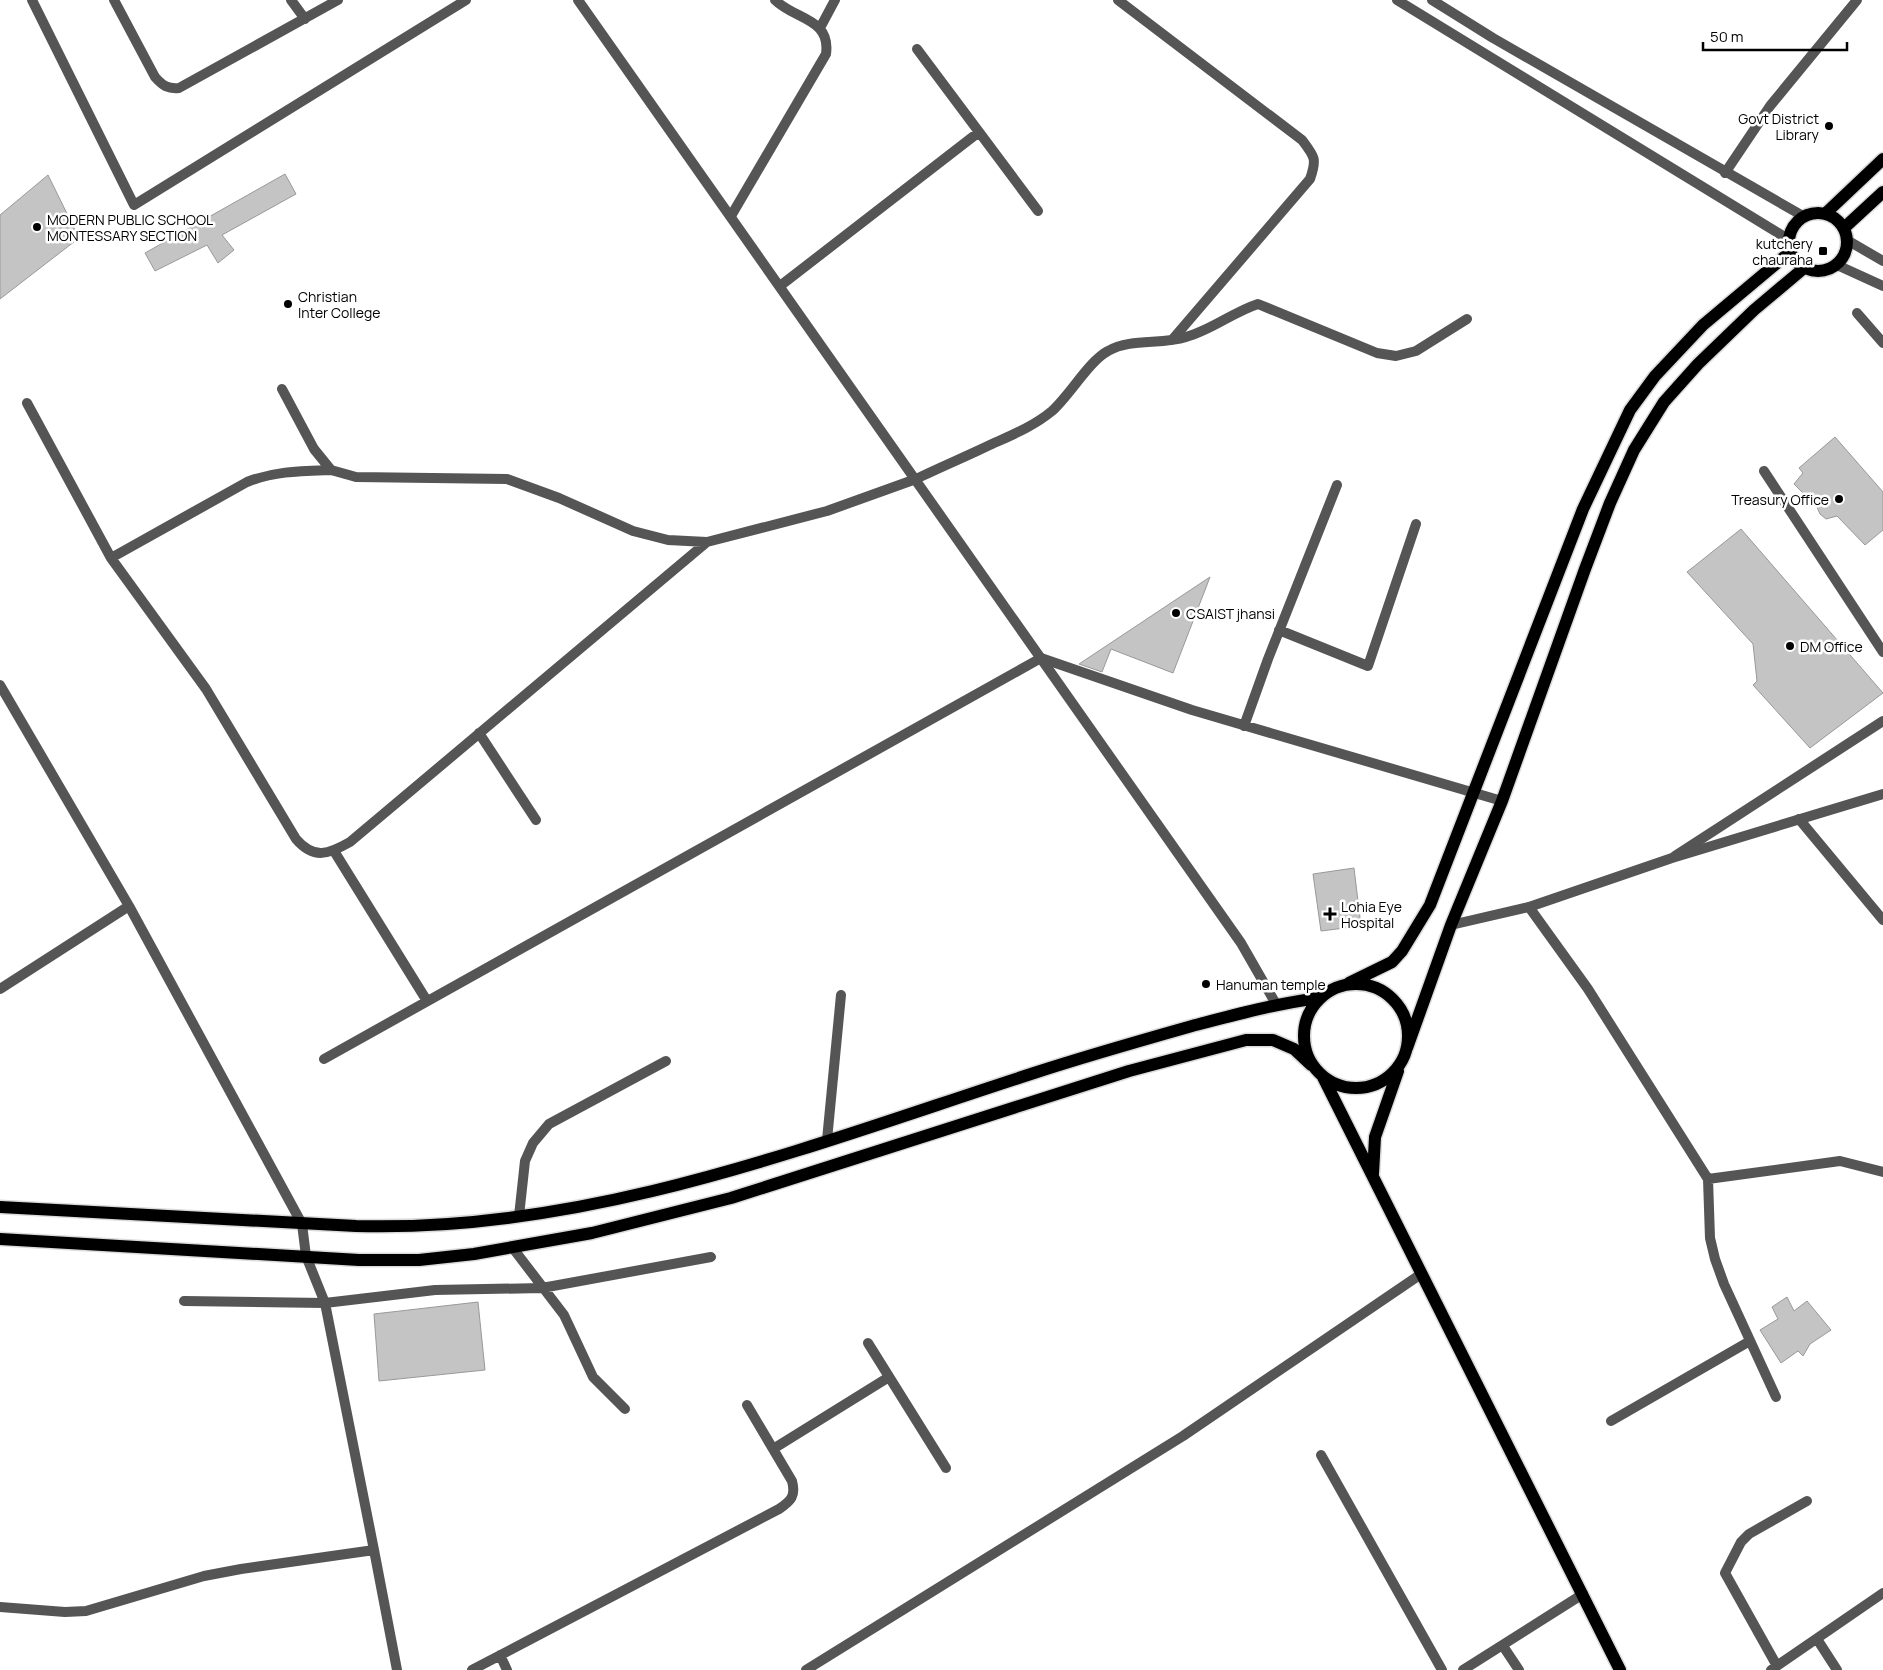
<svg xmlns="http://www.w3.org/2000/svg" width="1883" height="1670" font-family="Manrope,sans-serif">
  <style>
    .building { fill: #c4c4c4; stroke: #999 }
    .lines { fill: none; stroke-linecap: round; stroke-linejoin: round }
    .primary-casing { stroke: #dbdbdb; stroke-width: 15 }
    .service { stroke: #555; stroke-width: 10 }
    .minor { stroke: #555; stroke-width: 10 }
    .tertiary { stroke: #555; stroke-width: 10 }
    .primary { stroke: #000; stroke-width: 12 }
    .poi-dot { fill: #000; stroke: #fff; stroke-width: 2 }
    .labels { text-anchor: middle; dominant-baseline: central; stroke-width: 5; stroke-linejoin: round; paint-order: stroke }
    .poi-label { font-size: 14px; fill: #000; stroke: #fff; text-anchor: start }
  </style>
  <rect width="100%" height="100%" fill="#fff"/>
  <path class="building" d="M285,174l11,20 -74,41 12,15 -16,13 -11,-18 -52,26 -10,-18z
    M48,175l31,63 -79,61v-84z
    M1835,437l48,55v38l-18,15 -28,-29 -11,3 -6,-5 -3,-7 -23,-23 9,-11 -4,-5z
    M1741,529l142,164 -73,55 -57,-63 4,-4 -4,-37 -66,-72z
    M1210,577l-37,96 -62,-24 -9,23 -23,-8z
    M1354,868l7,58 -40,5 -8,-57z
    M1787,1297l7,14 13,-10 24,29 -21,14 -7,12 -5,-5 -17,12 -21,-33 18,-11 -6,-12z
    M478,1302l7,68 -106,11 -5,-67z"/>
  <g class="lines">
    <defs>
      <path id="primary" d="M1789 242a29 29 0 1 1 58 0a29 29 0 1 1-58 0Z
        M1826,213l57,-54
        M1844,228l39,-36
        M1349,983l43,-21 10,-11 28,-46 153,-396 47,-99 25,-34 48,-51 87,-73
        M1304 1036a52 52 0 1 1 104 0a52 52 0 1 1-104 0Z
        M1407,1048l44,-123 51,-124 83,-232 25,-66 24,-53 30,-48 34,-38 56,-54 50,-42
        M1323,1077l297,593
        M1373,1174l2,-37 23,-66
        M0,1207l356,19c235,7 458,-82 678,-153 52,-17 105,-32 158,-47 42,-11 83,-22 126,-28
        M0,1239l359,21h60l55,-6 118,-21 139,-35 398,-127 117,-31h27l21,9 17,16"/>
    </defs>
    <use href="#primary" class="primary-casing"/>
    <path class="service" d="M1118,0l184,140c13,17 15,19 8,39l-138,161
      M1725,173l45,-67 87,-106
      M1764,471l119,181
      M916,479c25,-12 51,-23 76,-35 20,-9 42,-18 60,-33 18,-16 37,-50 56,-60 23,-13 53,-6 78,-14 26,-7 47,-25 72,-33l119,49 19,3 20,-5 51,-32
      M0,685l129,221 173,318
      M1799,819l84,101
      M0,989l129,-83
      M827,1140l14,-145
      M519,1216l6,-55 8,-18 16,-19 117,-63
      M1321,1455l121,215
      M1503,1646l16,24
      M1463,1670l120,-76"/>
    <path class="minor" d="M32,0l102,205 332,-205
      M114,0l41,77c8,9 13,12 24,11l159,-88
      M291,0l14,19
      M820,28l15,-28
      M917,49l121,162
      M731,216l95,-162c5,-36 -31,-34 -51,-54
      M780,286l199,-154
      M1857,313l26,30
      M282,389l32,60 17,21 25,7 151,2 52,19 74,33 35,9 39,2 120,-31 89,-32
      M27,403l84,155 95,131 90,150c18,21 33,15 54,3l357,-300
      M111,558l136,-76c28,-11 54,-11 84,-12
      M1279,630l89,36 48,-142
      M1244,726l24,-67 69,-174
      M479,733l57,87
      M334,851l93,150
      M1675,856l208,-135
      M1529,907l59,82 120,190 2,59 5,21 9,25 52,113
      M324,1059l717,-401 151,52 310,91
      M1708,1179l132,-18 43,11
      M512,1247l52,68 29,62 32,32
      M184,1301l141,2 110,-13 107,-2 169,-31
      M868,1343l78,125
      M1611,1421l139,-80
      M773,1449l116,-72
      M374,1550l23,120
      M0,1607l65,5 21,-1 118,-35 37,-7 133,-19 -49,-247 -19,-47 -4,-32
      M1817,1639l20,31
      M500,1655l7,15
      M1777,1666l-52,-93 16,-31 8,-8 58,-33
      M472,1670l307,-161c12,-8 17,-13 13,-28l-45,-76
      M806,1670l377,-234 238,-162
      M1771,1670l112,-77"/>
    <path class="tertiary" d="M578,0l663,943 35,61
      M1397,0l391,239
      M1432,0l61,38 310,178
      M1847,240l36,21
      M1837,265l46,21
      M1451,925l78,-18 143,-49 211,-64"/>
    <use href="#primary" class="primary"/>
  </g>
  <g class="poi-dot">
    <circle cx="1829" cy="126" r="5"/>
    <circle cx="37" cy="227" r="5"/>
    <rect x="1818" y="246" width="10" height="10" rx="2.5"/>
    <circle cx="288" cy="304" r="5"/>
    <circle cx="1839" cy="499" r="5"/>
    <circle cx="1176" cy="613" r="5"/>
    <circle cx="1790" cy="646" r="5"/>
    <path d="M1327.5 906.5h5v5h5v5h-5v5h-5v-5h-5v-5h5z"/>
    <circle cx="1206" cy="984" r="5"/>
  </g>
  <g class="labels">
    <g class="poi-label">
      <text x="1819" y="118" text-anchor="end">Govt District<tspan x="1819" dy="16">Library</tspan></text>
      <text x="47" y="219">MODERN PUBLIC SCHOOL<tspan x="47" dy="16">MONTESSARY SECTION</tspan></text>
      <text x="1813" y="243" text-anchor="end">kutchery<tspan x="1813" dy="16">chauraha</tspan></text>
      <text x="298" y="296">Christian<tspan x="298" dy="16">Inter College</tspan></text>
      <text x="1829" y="499" text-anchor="end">Treasury Office</text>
      <text x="1186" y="613">CSAIST jhansi</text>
      <text x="1800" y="646">DM Office</text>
      <text x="1341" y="906">Lohia Eye<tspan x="1341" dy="16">Hospital</tspan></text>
      <text x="1216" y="984">Hanuman temple</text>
    </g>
  </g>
  <path d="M1703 42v8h144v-8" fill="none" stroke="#000000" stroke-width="2.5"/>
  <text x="1710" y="42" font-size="15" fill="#000000" stroke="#ffffff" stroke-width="4" paint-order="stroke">50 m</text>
</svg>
